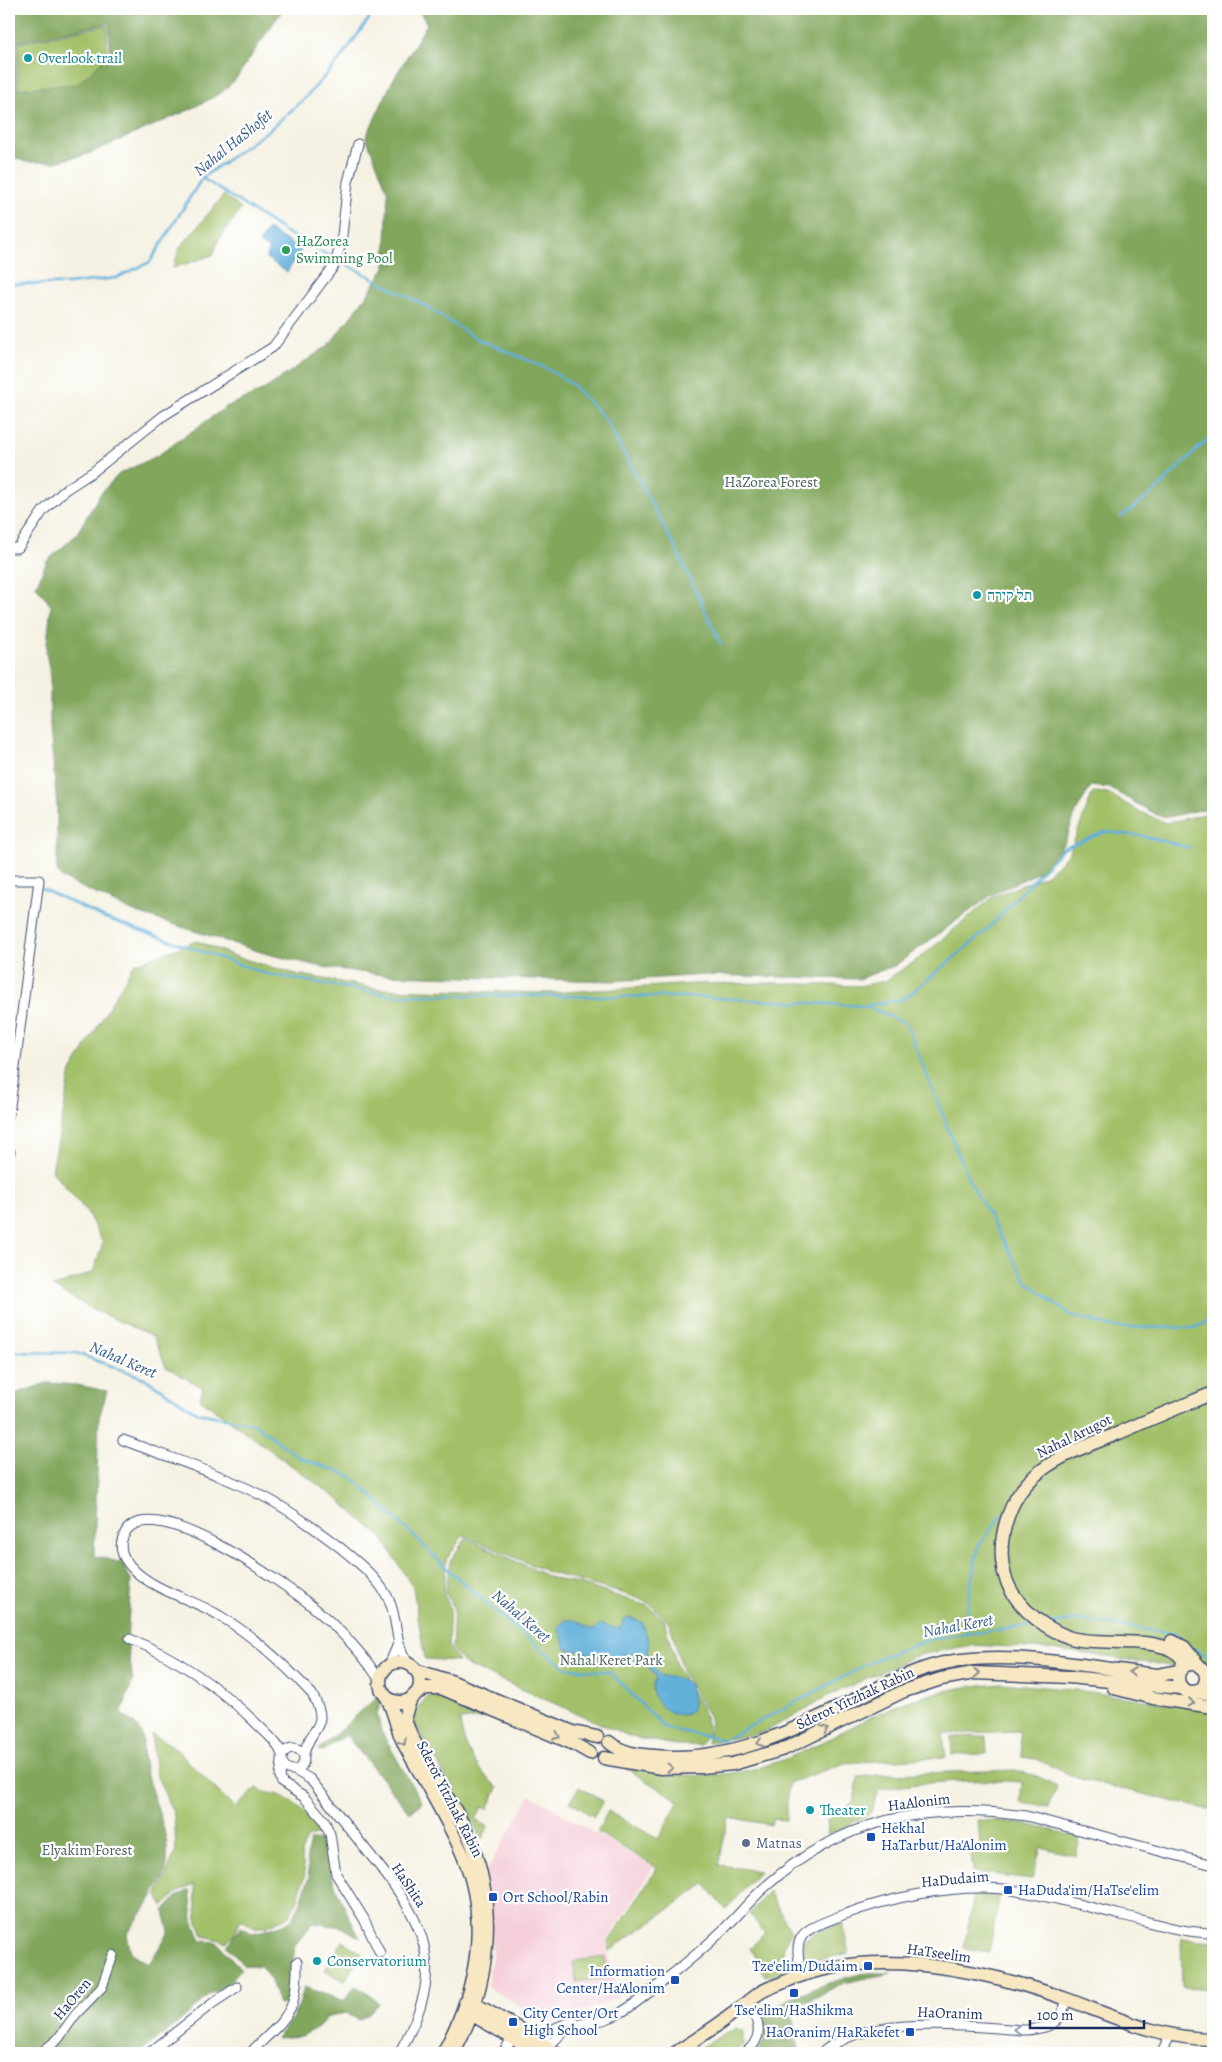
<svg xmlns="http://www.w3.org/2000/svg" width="1222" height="2062" font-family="Alegreya,'Frank Ruhl Libre',serif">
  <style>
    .built { fill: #f5cfd9 }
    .green { fill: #a2c068; stroke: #5e7863 }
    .forest { fill: #81a65c; stroke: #4e6a5d; fill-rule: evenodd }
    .water { fill: #60b0da; stroke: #3e709c }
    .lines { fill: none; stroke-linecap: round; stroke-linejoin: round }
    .stream { stroke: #60b0da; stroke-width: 2.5 }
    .street-casing { stroke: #3c4c72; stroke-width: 11 }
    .secondary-casing { stroke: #3c4c72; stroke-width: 15 }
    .street { stroke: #fff; stroke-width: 9 }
    .secondary { stroke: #f7e8c3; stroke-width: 12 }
    .oneway { stroke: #898c90 }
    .oneway2 { stroke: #8d97ae }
    .culture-dot { fill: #0f9aa8; stroke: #fff; stroke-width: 2 }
    .leisure-dot { fill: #2e9e5b; stroke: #fff; stroke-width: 2 }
    .transit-dot { fill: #1a4fb4; stroke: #fff; stroke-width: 2 }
    .service-dot { fill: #5c6f8a; stroke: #fff; stroke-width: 2 }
    .labels { text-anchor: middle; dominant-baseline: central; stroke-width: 4.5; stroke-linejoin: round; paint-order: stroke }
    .culture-label { font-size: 15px; fill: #0d838f; stroke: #fff; text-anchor: start }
    .leisure-label { font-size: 15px; fill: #27864d; stroke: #fff; text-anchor: start }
    .park-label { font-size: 15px; fill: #4a6262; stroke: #fff }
    .street-label { font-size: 15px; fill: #1b2f5e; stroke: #fff }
    .transit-label { font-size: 15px; fill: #164399; stroke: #fff; text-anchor: start }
    .service-label { font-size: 15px; fill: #4e5e75; stroke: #fff; text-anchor: start }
    .water-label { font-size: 16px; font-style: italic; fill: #335c89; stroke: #fff }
  </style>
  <rect width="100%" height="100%" fill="#fff"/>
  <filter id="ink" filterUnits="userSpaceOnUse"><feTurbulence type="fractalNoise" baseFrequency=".02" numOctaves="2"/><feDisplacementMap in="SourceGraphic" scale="10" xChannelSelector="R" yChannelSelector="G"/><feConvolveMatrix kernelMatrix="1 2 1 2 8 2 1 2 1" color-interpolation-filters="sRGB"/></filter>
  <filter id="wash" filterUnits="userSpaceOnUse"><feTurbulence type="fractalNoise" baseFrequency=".0096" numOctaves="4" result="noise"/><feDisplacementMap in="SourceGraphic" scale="20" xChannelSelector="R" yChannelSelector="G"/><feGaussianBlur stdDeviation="1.12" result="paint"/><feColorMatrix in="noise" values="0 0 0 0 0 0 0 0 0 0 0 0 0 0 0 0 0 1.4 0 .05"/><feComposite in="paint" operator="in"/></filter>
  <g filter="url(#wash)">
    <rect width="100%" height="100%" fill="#f5f2e3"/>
    <path class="built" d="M530,1795l123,72 -47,76 12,54 -66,27 -65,-37 6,-36 -7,-79z"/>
    <path class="green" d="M107,25l1,77 -90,27v-86z
      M224,195l17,14 -22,30 -6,16 -40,13 6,-19z
      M1093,792l15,1 30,18 28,12 47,-11v657c-4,22 -11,41 0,61v142l-162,-23 -79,-4 -54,10 -92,42 -61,35 -58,11 4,-21 -9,-19 -19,-30 -13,-49 -20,-20 -15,-7 -87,-25 -85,-37 -17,25 -2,34 6,14 -2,38 10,15 -33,-2 -12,-71 -30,-49 -44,-39 -139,-101 3,-11 -37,-21 -13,-31 -57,-25 -43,-24 40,-15 10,-29 -16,-31 -35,-41 19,-99 63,-108 63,-23 40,16 59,17 83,15 170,4 145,-9 83,-1 82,3 26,-5 36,-24 73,-61 51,-20 24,-22z
      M466,1538l88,41 26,5 68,22 16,14 13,47 23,38 6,15 2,13 -8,12h-24l-45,-8 -167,-73 -12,-15 2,-41 -8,-15 4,-32z
      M1002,1683l74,7 137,20v101l-136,-33 -41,-19 -14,-2 -3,-26 -76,3 3,23 -101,6 -56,20 -3,37 -13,-1 -2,6 -43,-8 -9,48 40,6 -33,39 -21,-26 -96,67 -1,-8 49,-75 -60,-36 11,-21 50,28 21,-38 -54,-33c43,7 86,12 128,1 52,-12 94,-43 142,-63 36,-14 69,-20 107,-23z
      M436,1696l50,22 -26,2c3,29 17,49 38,68l-10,21 -6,-2 -6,12 12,8 -6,12 -67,-115c0,-12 4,-18 12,-27z
      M151,1734l22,12 62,62 22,-20c7,5 11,5 19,6 16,4 39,25 43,40l-12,4 -6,15 4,22 -8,27 -8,14 -23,11h-14l-11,-8 -7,16 -9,8 -4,-3 -18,-4 -6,-17 -3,-35 -19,10 -12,13 -6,-11 19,-46 -2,-35 -18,-41z
      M986,1736l1,18 -35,1 -1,-18z
      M1015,1770l22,6 20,10 -9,21 -28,-4 2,-21c-48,-3 -96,-1 -143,8l-4,9 -2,11 -7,6 -38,19 -1,-15 27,-18 4,-25 29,-3z
      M579,1787l24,14 -9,16 -24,-15z
      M978,1820c35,0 69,8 102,18l-4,18 -35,-9 -9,32 -59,-7 -3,-25 10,-2z
      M769,1891l22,41 -8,15 2,25 -20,4 -15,-28 15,-15 -16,-19z
      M986,1894h14l-11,58 -25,-4 10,-53z
      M842,1923l7,30 -27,6h-17l-2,-18 12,-9z
      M1181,1938l32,3v48l-31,-2z
      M343,1941l19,12 -18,29 -19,-12z
      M605,1957l3,21 -32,4 -3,-21z
      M736,2028l7,3v14l-12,8h-33l-2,-3z"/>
    <path class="forest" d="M9,9h274l-48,71 -14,13 -32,17 -101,44 -33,8h-30l-16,-7zM109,23l1,31 -32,30 -62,5v-47z
      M418,9h795v798l-44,10 -12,-2 -48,-27 -18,-2 -15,26 -11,30 -20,27 -52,25 -97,71 -37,14 -153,-4 -94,6 -229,-6 -61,-8 -55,-13 -133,-42 -72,-34 -5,-7v-65l-7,-78v-54l-4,-22 5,-46 -15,-20 11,-25 29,-26 24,-41 19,-20 38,-18 69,-49 36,-16 67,-46 39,-51 17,-27 3,-75 -22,-55 27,-57 34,-56z
      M47,1383l30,2 30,6 -8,27 -5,138 29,7 8,17 -4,62 6,38 -12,34c6,4 14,9 18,15 6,9 3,23 5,34 6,32 27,69 23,101 -3,21 -28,52 -40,71l4,18 18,11 20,-32 -5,-21 12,-14 14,-7 3,30 8,21 16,1 24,27 -15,17 -16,8 -33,30 -38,29h-130v-657z
      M388,1687l-11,26 4,18 41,72 -12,10 -64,-78 -23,16 -5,-1z
      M310,1840h14c6,40 17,62 36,98l-18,-11 -29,-4 -18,22 -7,58 -9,2 -8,-24 -10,-15 -18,-1 -16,-19 14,-19 11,6 14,-3 25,-9 10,-19 8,-25 -2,-23z
      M892,1973l-49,10 -52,27 9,43h-44l8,-11 -2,-26c20,-18 71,-36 99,-42 10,-2 21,-1 31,-1z
      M355,1986l15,8 9,10 -10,10 -11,6 -11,-7 -19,3 -10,11 -16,9 -26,2c16,-18 23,-27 28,-51l40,14z"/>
    <path class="water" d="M268,229l33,21 -14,22 -21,-14 4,-8 -11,-7z
      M628,1617l14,5 7,20 -2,14 13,20c10,1 26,0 30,12 18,52 -55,17 -34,-10l-12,-19 -8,2 -11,-8 -5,11 -17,-8 -37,-7 -8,-22 8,-7h9l18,10 8,-6 19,5 4,-9z"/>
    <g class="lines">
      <path class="stream" d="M202,178l90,58 41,22
        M338,260l84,44 55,35 67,28 29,18 33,35 68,125 47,99
        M9,284h59l48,-6 34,-16 52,-84 67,-48 34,-30 35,-38 38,-53
        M1121,517l32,-24 60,-59
        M41,888l64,30 162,56 121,21 311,2 166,9 41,17 62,155 58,103 44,34 43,12 81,1 19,-9
        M865,1006l39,-7 81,-67 77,-83 43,-17 38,4 47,12
        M9,1352l67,1 68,25 54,35 57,11 45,34 51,18 101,97 63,55 51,40 44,4 55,56 59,12 153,-81 57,-21 104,-13
        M1051,1624l29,-4 96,14 6,6
        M966,1634l3,-43 10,-46 24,-31
        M1192,1648l21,10"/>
    </g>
  </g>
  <g filter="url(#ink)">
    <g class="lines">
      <defs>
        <path id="street" d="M9,548h9l25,-37 22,-21 29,-19 69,-55 110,-69 61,-81 7,-22 7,-62 10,-38
          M9,880h30l-30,234
          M9,1149l1,3
          M123,1440c50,19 102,35 149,61 23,13 45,29 66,45 16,13 34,27 46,45 16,23 8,53 26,74
          M130,1639c50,20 93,51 131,89 8,8 18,16 21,27
          M389,1665l9,-21
          M282 1759a11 11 0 1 1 22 0a11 11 0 1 1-22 0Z
          M304,1755c5,-29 28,-26 8,-61 -27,-29 -58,-58 -92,-78 -27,-17 -63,-24 -86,-46 -10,-10 -16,-20 -11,-33 20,-56 171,53 195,74 24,21 46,43 62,70
          M282,1762l-2,14 2,7 22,14 20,23 6,14 6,40 28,45 16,34
          M294,1770l16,9c21,26 41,52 62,78 57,70 75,112 27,196
          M802,1974c-12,-42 3,-44 38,-58 47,-18 112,-32 163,-27 39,4 79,17 118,26 30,7 61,18 92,18
          M541,2047c4,-17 18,-22 33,-25
          M544,2051c9,-7 14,-17 25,-23 9,-5 20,-5 29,-7 16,-3 28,-11 40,-20 29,-22 59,-46 85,-71 15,-14 27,-30 42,-43 77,-69 162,-85 261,-71l187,49
          M41,2053l17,-14 18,-25 26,-27 11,-32
          M149,2053l64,-50 24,-16
          M250,2053c35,-35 48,-38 47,-91
          M503,2053l10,-16
          M745,2053c20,-16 14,-29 4,-51
          M822,2053c44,-40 150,-26 205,-23 25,-3 32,-5 40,-30
          M1161,2053l9,-17"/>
        <path id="secondary" d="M1172,1641l12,6 16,20
          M380 1682a20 20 0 1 1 40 0a20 20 0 1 1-40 0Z
          M1178 1678a14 14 0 1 1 28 0a14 14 0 1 1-28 0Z
          M1182,1668l1,-8c-17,-28 -85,-12 -115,-23 -30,-12 -59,-36 -65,-69 -3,-18 -1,-35 5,-52 17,-50 66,-65 111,-83 31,-14 63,-27 94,-40
          M415,1670l38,12 120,50 24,5
          M1114,1688l39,10 60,9
          M1194,1692l19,2
          M415,1694l12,-6h14l133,56 16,9
          M386,1696c9,16 10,34 19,50 19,35 41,70 57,107 29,67 15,138 -19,200
          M412,1697c-3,7 -7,14 -7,22 2,9 8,19 12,28 17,33 43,64 56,100 25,68 15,144 -20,206
          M609,1742c12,11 30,13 46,14 74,7 137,-25 201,-57 31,-16 63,-32 98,-38 67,-10 138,7 204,14l22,-4
          M604,1758l57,10 41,-1 31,-3 51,-15 120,-58 37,-12 33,-6 95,4 112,11
          M468,2006l7,-2 55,31 26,18
          M467,2009l4,5 67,39
          M675,2053c19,-12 38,-24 56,-38 9,-6 17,-15 27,-21 7,-5 16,-8 24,-11 86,-39 201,-14 287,17 48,18 92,39 144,39"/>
      </defs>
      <use href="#street" class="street-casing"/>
      <use href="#secondary" class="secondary-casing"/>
      <use href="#street" class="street"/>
      <use href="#secondary" class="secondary"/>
    </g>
    <defs><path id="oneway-chevron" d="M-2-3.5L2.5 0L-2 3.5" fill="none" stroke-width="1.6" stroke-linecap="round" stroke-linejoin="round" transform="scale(1.25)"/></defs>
    <g class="oneway">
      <use href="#oneway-chevron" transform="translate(1132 1672) rotate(-173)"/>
      <use href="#oneway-chevron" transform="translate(977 1673) rotate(-4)"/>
      <use href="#oneway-chevron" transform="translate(1191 1703) rotate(9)"/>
      <use href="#oneway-chevron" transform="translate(825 1729) rotate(-26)"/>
      <use href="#oneway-chevron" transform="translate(557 1736) rotate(24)"/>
      <use href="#oneway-chevron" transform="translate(403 1742) rotate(63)"/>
      <use href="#oneway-chevron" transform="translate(760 1743) rotate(161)"/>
      <use href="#oneway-chevron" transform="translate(670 1768) rotate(1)"/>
    </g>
    <use class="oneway2" href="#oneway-chevron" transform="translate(1017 2029) rotate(-177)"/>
  </g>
  <g class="culture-dot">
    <circle cx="28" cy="58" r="5"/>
    <circle cx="977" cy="595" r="5"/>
    <circle cx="810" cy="1810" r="5"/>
    <circle cx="317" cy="1961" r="5"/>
  </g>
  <circle class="leisure-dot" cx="286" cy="250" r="5"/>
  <g class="transit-dot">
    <rect x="866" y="1832" width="10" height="10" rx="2.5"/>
    <rect x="1003" y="1885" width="10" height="10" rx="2.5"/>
    <rect x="488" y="1892" width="10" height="10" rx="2.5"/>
    <rect x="863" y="1961" width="10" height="10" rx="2.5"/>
    <rect x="670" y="1975" width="10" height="10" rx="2.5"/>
    <rect x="789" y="1988" width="10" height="10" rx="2.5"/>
    <rect x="508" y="2017" width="10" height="10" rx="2.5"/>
    <rect x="905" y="2027" width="10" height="10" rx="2.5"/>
  </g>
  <circle class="service-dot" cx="746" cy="1843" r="5"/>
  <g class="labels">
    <g class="culture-label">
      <text x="38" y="58">Overlook trail</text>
      <text x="987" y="595">תל קירה</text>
      <text x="820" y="1810">Theater</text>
      <text x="327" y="1961">Conservatorium</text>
    </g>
    <g class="leisure-label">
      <text x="296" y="241">HaZorea<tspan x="296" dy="17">Swimming Pool</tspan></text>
    </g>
    <g class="park-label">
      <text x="771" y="482">HaZorea Forest</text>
      <text x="611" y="1660">Nahal Keret Park</text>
      <text x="87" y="1850">Elyakim Forest</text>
    </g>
    <g class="street-label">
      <text transform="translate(1074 1436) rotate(-26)">Nahal Arugot</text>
      <text transform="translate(855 1698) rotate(-25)">Sderot Yitzhak Rabin</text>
      <text transform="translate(450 1799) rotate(63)">Sderot Yitzhak Rabin</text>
      <text transform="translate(919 1802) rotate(-7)">HaAlonim</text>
      <text transform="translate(955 1879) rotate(-5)">HaDudaim</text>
      <text transform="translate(409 1885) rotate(56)">HaShita</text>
      <text transform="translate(939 1953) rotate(8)">HaTseelim</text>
      <text transform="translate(72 1999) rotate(-50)">HaOren</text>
      <text transform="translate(950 2013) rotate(2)">HaOranim</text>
    </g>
    <g class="transit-label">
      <text x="881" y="1828">Hekhal<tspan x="881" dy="17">HaTarbut/Ha'Alonim</tspan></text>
      <text x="1018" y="1890">HaDuda'im/HaTse'elim</text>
      <text x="503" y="1897">Ort School/Rabin</text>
      <text x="858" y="1966" text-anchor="end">Tze'elim/Dudaim</text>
      <text x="665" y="1971" text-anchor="end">Information<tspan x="665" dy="17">Center/Ha'Alonim</tspan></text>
      <text x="794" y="2010" text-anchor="middle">Tse'elim/HaShikma</text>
      <text x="523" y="2013">City Center/Ort<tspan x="523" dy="17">High School</tspan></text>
      <text x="900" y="2032" text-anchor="end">HaOranim/HaRakefet</text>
    </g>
    <g class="service-label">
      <text x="756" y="1843">Matnas</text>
    </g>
    <g class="water-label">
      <text transform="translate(233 143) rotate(-39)">Nahal HaShofet</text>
      <text transform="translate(123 1360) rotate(23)">Nahal Keret</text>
      <text transform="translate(521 1616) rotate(41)">Nahal Keret</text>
      <text transform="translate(958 1626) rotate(-10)">Nahal Keret</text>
    </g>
  </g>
  <rect width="1222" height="2062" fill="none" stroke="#fff" stroke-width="30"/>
  <path d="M1030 2020v8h114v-8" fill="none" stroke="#1b2f5e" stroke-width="2.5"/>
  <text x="1037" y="2020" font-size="15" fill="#1b2f5e" stroke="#ffffff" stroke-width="4" paint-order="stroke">100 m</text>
</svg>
